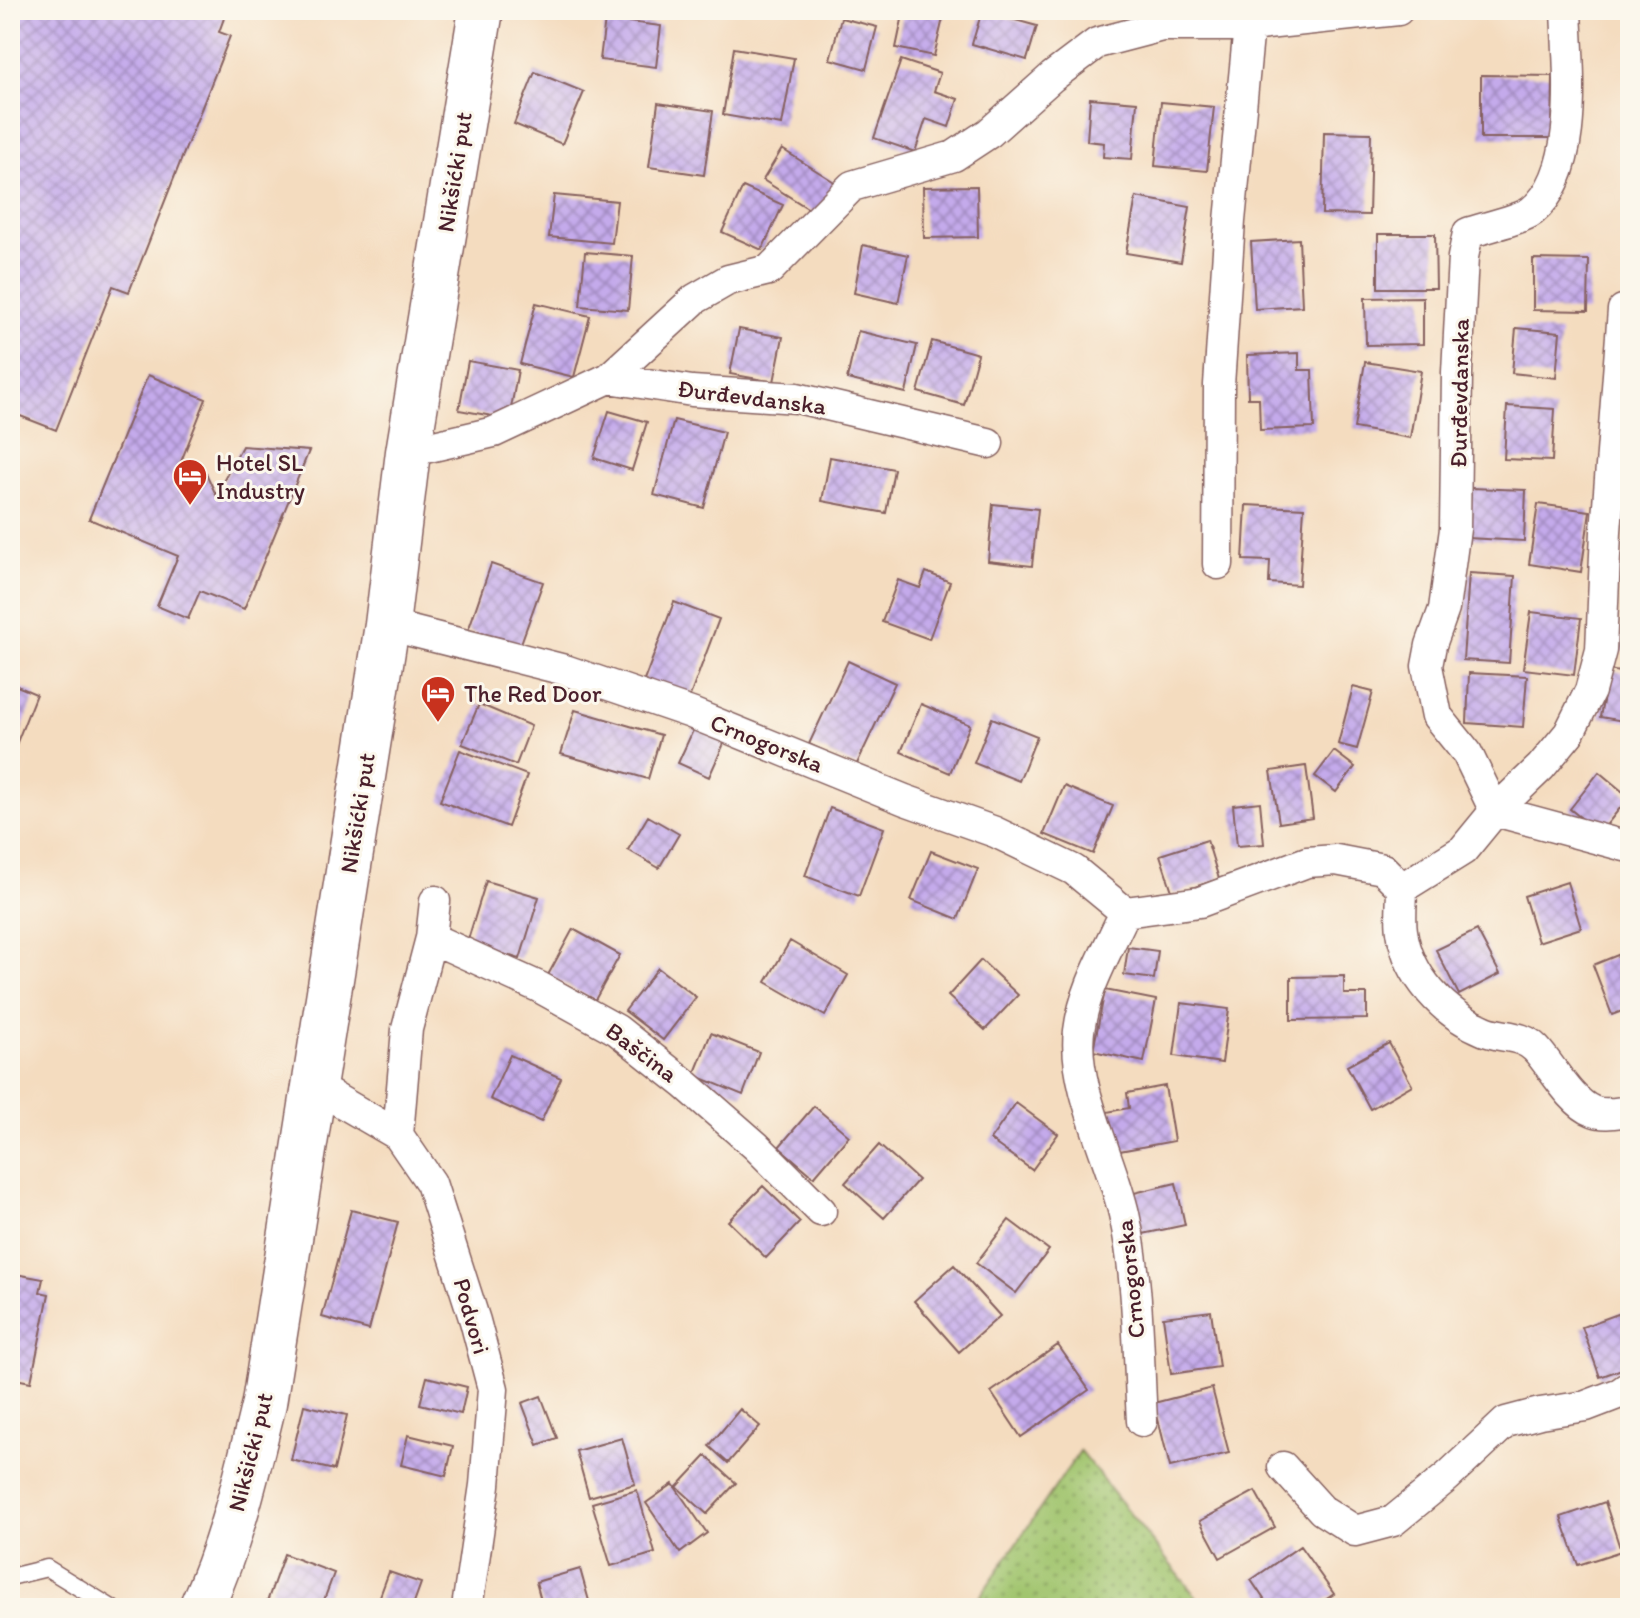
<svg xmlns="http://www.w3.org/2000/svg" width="1640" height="1618" font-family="Itim,sans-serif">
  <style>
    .grass { fill: url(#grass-dots); stroke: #76724c; stroke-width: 2 }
    .building { fill: url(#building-cross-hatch) }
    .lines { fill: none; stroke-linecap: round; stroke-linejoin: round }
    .lane-casing { stroke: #86615f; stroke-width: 19 }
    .street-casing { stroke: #86615f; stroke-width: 33 }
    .primary-casing { stroke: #86615f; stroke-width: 47 }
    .lane { stroke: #fff; stroke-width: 16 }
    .street { stroke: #fff; stroke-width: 30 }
    .primary { stroke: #fff; stroke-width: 44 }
    .labels { text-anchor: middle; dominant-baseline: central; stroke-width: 6; stroke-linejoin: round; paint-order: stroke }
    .street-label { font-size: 24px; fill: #4a1f2b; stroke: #fbf7ec }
    .poi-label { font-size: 24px; fill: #4a1f2b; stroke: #fbf7ec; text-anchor: start }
  </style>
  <defs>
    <pattern id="grass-dots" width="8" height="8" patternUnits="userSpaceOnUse" patternTransform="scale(2)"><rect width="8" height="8" fill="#a1c56e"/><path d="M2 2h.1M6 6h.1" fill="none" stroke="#859f5b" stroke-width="1.8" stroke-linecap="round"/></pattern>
    <pattern id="building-cross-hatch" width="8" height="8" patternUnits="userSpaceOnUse" patternTransform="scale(2)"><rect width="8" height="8" fill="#c4aaeb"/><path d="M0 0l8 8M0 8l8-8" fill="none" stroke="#a18abf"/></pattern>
  </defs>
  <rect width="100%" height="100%" fill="#fbf7ec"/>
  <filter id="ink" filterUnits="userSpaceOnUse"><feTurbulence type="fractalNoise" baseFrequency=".0125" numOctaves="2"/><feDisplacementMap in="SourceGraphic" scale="16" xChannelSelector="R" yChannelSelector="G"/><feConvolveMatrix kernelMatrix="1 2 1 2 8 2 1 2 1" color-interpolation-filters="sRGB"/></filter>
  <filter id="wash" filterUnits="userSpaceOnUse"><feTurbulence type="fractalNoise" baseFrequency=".006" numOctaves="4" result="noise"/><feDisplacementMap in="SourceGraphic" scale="32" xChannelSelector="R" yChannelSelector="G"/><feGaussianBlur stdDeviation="1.8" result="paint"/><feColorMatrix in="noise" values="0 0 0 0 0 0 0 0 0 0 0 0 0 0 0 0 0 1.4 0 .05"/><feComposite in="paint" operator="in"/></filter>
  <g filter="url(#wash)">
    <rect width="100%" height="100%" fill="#f4dcbf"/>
    <path class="grass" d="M1080,1451l125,157h-233z"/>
    <g id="blocks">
      <path class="building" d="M10,10h217l-8,22 11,4 -101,256 -16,-6 -57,144 -46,-18z
        M904,10h41l-11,46 -38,-8z
        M982,11l55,15 -10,34 -55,-16z
        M841,18l36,9 -11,42 -36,-10z
        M605,19l56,7 -5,41 -56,-7z
        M734,48l60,10 -12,67 -59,-10z
        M901,60l39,13 -6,18 24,8 -9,28 -23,-8 -11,33 -41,-14z
        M535,72l49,20 -22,52 -48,-20z
        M1481,75l72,1 -1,62h-71z
        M1090,98l47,4 -5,57 -29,-2 1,-14 -17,-2z
        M1161,102l53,5 -7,64 -52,-5z
        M658,103l55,8 -9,64 -55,-8z
        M1324,132l47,1 -2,82 -47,-1z
        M782,149l54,34 -19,31 -54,-34z
        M977,186l1,51 -54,1 -1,-51z
        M743,187l40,18 -21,45 -40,-18z
        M554,195l63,6 -5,42 -63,-6z
        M1136,197l54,10 -9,55 -55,-9z
        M1378,234h57l1,54h-58z
        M1299,239l3,67 -47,3 -4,-67z
        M863,245l45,10 -10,48 -44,-10z
        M585,252l48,4 -5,54 -48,-4z
        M1533,259l56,1 -1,51 -55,-1z
        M1423,297v47l-57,1 -1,-47z
        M536,303l54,13 -16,61 -54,-13z
        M1516,328l44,4 -4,46 -44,-5z
        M739,329l44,8 -9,45 -44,-8z
        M858,331l59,14 -11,48 -59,-14z
        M932,341l46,13 -14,51 -46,-13z
        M1299,353v17h13l2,58 -54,2 -1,-32h-11l-1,-43z
        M468,361l50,9 -9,49 -50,-9z
        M1365,362l56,9 -11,67 -56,-10z
        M148,375l58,24 -30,75 13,-8 17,7 10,22 26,-49 67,5 -65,158 -44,-18 -12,28 -31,-13 21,-50 -89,-37z
        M1507,406l48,3 -3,52 -48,-2z
        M609,411l38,11 -15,48 -38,-12z
        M674,420l50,12 -20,76 -50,-13z
        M830,457l64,12 -8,44 -64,-12z
        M1470,488l56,2 -2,51 -57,-3z
        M993,504l45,5 -6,57 -44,-5z
        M1538,504l52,7 -9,61 -52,-8z
        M1246,505l58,3 -5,77 -30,-2 1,-22 -27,-1z
        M491,564l52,18 -24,67 -51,-18z
        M926,572l24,10 -21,57 -47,-17 16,-42 22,8z
        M1469,573l46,3 -6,87 -46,-3z
        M674,602l45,17 -32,85 -45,-18z
        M1531,612l50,6 -7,57 -51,-6z
        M1628,612h2v40l-8,-1z
        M848,661l47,22 -39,83 -47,-22z
        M1609,670l21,4v48l-30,-5z
        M1469,673l58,3 -4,51 -56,-4z
        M10,683l26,11 -26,66z
        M1353,687l20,5 -16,57 -19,-5z
        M479,704l52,22 -15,39 -54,-21z
        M921,704l49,21 -20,48 -49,-21z
        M575,710l86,25 -13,44 -87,-25z
        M992,718l45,18 -18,45 -45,-18z
        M695,726l31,13 -17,38 -31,-14z
        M460,750l67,25 -19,52 -68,-26z
        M1334,751l21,16 -19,25 -21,-16z
        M1306,766l7,52 -34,5 -8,-52z
        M1599,772l30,25 -29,36 -30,-24z
        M1064,786l49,20 -20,48 -49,-20z
        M1260,802l4,42 -27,2 -4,-41z
        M830,808l54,20 -25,68 -54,-20z
        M648,816l31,18 -20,34 -31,-18z
        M1207,840l12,39 -46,15 -13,-39z
        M931,851l47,18 -20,50 -47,-19z
        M486,881l53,16 -19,62 -53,-16z
        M1567,882l14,46 -43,14 -14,-46z
        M573,929l47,26 -25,45 -47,-25z
        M1477,930l23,44 -41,21 -23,-45z
        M790,941l58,34 -23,41 -59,-34z
        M1128,947l30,4 -4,28 -30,-4z
        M1630,950v58l-18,7 -19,-50z
        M981,960l37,35 -33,35 -37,-34z
        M658,968l38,29 -33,43 -38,-29z
        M1344,976v18h23v25l-76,1v-43z
        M1105,990l51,10 -12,62 -51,-11z
        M1181,1003l48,6 -7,54 -48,-7z
        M711,1033l48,19 -16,43 -49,-20z
        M1389,1043l23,42 -42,24 -23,-43z
        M510,1055l51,23 -20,44 -51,-23z
        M1165,1086l9,55 -60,11 -7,-40 22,-4 -2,-15z
        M1016,1103l42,31 -26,36 -42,-30z
        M814,1106l35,30 -35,41 -35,-30z
        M879,1145l39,35 -34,38 -39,-35z
        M1176,1183l9,42 -42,9 -9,-41z
        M763,1186l37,36 -34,36 -38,-37z
        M351,1210l47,12 -29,108 -47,-13z
        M1009,1220l40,30 -33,43 -40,-30z
        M954,1265l46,51 -41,36 -45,-51z
        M10,1273l33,6 -3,13 9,2 -18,88 -21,-4z
        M1211,1311l8,56 -48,7 -8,-57z
        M1626,1311l4,10v45l-30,11 -18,-50z
        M1058,1345l31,45 -68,47 -30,-45z
        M427,1377l40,10 -6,27 -41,-10z
        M1212,1388l17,65 -59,14 -16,-64z
        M541,1396l16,42 -19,7 -16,-42z
        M304,1405l43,10 -13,55 -43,-10z
        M740,1409l20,17 -32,37 -19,-17z
        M408,1435l45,11 -7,30 -45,-11z
        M622,1438l13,46 -46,13 -13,-46z
        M706,1456l30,27 -29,31 -30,-27z
        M673,1484l34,49 -27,20 -34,-50z
        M637,1490l18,63 -44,13 -19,-63z
        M1255,1491l20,36 -55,31 -20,-37z
        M1605,1502l16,49 -43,14 -17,-48z
        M1300,1546l34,48 -21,14h-43l-19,-28z
        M284,1554l50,19 -13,35h-39l-15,-6z
        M580,1569l11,39h-48l-7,-26z
        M389,1572l32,11 -9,25 -36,-1z"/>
    </g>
  </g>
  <g filter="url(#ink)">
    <use href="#blocks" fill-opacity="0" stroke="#86615f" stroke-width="2"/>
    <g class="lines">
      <defs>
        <path id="lane" d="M10,1577l37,-9 65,40"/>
        <path id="street" d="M609,378l83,13 105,7 191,45
          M408,452l86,-20 115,-54 86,-79 33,-19 41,-10 83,-84 102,-30 35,-23 63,-56 45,-34 65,-17h87l149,-16
          M1218,564l1,-179 11,-164 19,-195
          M387,625l178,45 126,43 214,87 90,32 79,38 51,42 75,-10 107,-40 29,-2 47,9 19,19c0,14 -2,30 0,43 6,45 42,83 83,100 17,7 37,3 51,18 15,16 35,54 57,62 11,5 26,1 37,0
          M1495,811l-28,-58 -30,-37 -10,-50 4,-21 13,-36 11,-80 2,-157 6,-115 5,-24c15,-5 54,-14 64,-22 49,-39 36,-146 34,-201
          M1495,811l130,35 5,-2
          M1402,888l61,-38 32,-39 46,-44 28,-34 21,-42 11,-41 5,-119 17,-221
          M1125,912c-17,38 -41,77 -46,119 -7,55 33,129 45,183 15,67 14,139 18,207
          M431,938l108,49 78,43 68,54 71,62 65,65
          M312,1085l86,50 33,48 44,138 18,68 -8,96 -18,123
          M398,1135l9,-106 24,-91 4,-37
          M1283,1467l39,43 33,21 38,-10 54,-44 59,-55 34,-9 46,-7 34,-13 10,-7"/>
        <path id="primary" d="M201,1608c30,-65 46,-135 63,-205l123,-778 21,-173 73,-442"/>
      </defs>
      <use href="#lane" class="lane-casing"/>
      <use href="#street" class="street-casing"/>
      <use href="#primary" class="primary-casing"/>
      <use href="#lane" class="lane"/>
      <use href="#street" class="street"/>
      <use href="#primary" class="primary"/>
    </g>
  </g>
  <defs>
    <symbol id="hotel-pin" viewBox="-11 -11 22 30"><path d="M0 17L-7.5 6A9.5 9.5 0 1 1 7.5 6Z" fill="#c8321e" stroke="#fbf7ec"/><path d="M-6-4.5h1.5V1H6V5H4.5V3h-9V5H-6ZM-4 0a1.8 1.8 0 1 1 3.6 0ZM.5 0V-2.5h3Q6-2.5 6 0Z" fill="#fff"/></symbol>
  </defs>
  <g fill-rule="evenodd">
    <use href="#hotel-pin" x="170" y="456" width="40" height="54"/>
    <use href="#hotel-pin" x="418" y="673" width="40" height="54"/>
  </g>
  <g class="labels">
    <g class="street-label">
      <text transform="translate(454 172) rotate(-81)">Nikšićki put</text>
      <text transform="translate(1459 393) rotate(-89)">Đurđevdanska</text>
      <text transform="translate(752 397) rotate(7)">Đurđevdanska</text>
      <text transform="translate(767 743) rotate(22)">Crnogorska</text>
      <text transform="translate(357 813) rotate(-81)">Nikšićki put</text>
      <text transform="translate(642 1052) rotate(37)">Baščina</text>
      <text transform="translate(1130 1279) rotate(-96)">Crnogorska</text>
      <text transform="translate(472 1316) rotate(74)">Podvori</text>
      <text transform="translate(250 1452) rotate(-76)">Nikšićki put</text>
    </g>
    <g class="poi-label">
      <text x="216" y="462">Hotel SL<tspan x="216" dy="28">Industry</tspan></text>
      <text x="464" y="693">The Red Door</text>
    </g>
  </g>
  <rect width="1640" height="1618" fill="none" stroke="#fbf7ec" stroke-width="40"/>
</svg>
